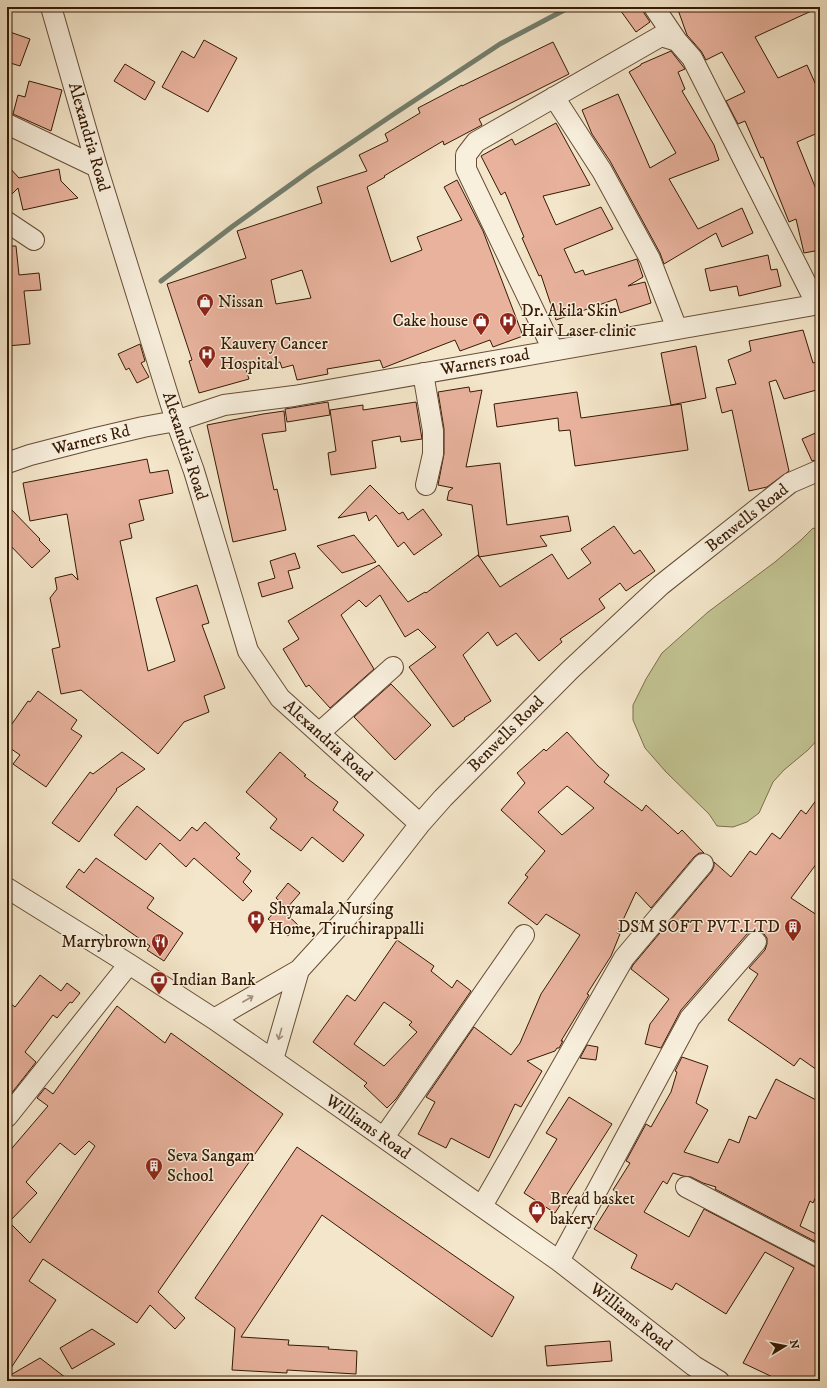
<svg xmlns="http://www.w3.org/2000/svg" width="827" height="1388" font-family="'IM FELL DW Pica',serif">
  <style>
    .green { fill: #c2c392; stroke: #7c6e4b }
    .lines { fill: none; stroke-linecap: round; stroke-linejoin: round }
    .stream { stroke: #737e6e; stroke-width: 5 }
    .building { fill: #e8b29d; stroke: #361a04; fill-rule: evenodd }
    .minor-casing { stroke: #664d36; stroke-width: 22 }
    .minor { stroke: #f8efdd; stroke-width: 20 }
    .oneway { stroke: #a18f7b }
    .labels { text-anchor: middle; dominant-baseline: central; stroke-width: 3; stroke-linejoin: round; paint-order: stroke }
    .street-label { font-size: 17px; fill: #361a04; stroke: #f8efdd }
    .poi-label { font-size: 17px; fill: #361a04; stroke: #f8efdd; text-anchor: start }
  </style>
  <rect width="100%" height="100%" fill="#f4e6ca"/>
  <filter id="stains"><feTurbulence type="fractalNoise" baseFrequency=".005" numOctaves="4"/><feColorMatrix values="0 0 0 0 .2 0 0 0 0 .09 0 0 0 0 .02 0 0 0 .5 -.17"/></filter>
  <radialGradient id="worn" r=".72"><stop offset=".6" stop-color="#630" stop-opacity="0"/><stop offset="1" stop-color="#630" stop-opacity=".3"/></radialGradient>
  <path class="green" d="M813,528l7,3v206l-12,13 -24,20 -11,12 -14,31 -12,9 -14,5 -16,-1 -8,-12 -43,-42 -21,-24 -12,-28v-15l13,-26 16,-26 46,-41 67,-50 26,-22z"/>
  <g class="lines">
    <path class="stream" d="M161,281l72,-55 78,-56 83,-56 106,-70 70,-37"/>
  </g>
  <path class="building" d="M618,7h25l1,6 6,9 -14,10z
    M677,7h143l-65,30 23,41 29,-13 13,29v38l-23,10 23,57v51l-16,3 -8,-34 -7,3 -26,-65 -2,1 -16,-37 -7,3 -12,-23 19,-9 -23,-40 -16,8 -5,-9 -14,-16z
    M7,31l23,8 -10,27 -13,-4z
    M204,40l33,18 -29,54 -46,-25 20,-36 12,7z
    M553,42l16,32 -90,45 3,6 -38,20 -1,-4 -59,35 1,1 -18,10 24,75 31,-12 -5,-13 45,-17 -18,-33 13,-7 26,51 40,105 -30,11 -3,-7 -30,11 -5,-11 -72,28 -3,-8 -53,9 1,5 -31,6 -4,-15 -11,3 -2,-6 -34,8 3,9 -50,14 -10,-32 3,-1 -25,-76 79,-26 -9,-27 85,-28 -5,-16 50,-16 -8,-16 29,-14 -3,-7 35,-21 -2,-5 44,-23v1zM302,270l9,28 -35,6 -5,-24z
    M671,51l11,14 3,4 -7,3 7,17 -3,2 32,54 5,15 -50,19 29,50 44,-21 11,25 -31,14 -6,-14 -52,31 -4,-11 -50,-92 -18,-27 -10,-24 36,-16 32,74 26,-15 -47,-81 12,-7v-1z
    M125,64l30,18 -10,18 -31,-19z
    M29,81l33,9 -11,41 -38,-17 5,-19 7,2z
    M556,123l34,62 -47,11 13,29 45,-18 12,22 -49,20 11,24 8,-3 2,5 52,-16 6,18 -15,9 17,-4 6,21 -31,10 -4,-14 -60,21 -15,-45 -2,1 -17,-38 2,-1 -19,-45 -4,3 -20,-39 31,-17 3,6z
    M7,165l12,13 40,-9 2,12 17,17 -55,12 -5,-22 -11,11z
    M7,246h9l3,29 20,-2 2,17 -17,1 6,53 -23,2z
    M768,255l3,15 6,-1 4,17 -42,10 -2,-10 -27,5 -5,-22z
    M803,330l10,33 7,-2v28l-36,10 -8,-19 -7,2 20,89 -22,16 -18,4 -17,-81 -10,3 -6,-25 20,-4 -8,-24 23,-9 -2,-10z
    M140,344l5,17 -4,2 8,14 -12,6 -8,-15 -3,2 -8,-16z
    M696,346l10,52 -35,7 -10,-52z
    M469,387l1,5 12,-2 -16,77 34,-4 7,62 61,-9 3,15 -31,5 7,10 -68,11 -7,-52 -25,-5 2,-9 4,-3 -15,-3 6,-31v-25l-6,-37z
    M577,392l4,26 100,-14 7,46 -113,16 -5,-36 -11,1 -1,-13 -61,9 -3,-23z
    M328,402l2,13 -43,7 -2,-13z
    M416,402l6,37 -21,3 -1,-6 -28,5 4,27 -45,7 -3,-22 8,-2 -6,-41 33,-5v5z
    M284,411l2,20 -24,3 12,56 3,-1 9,41 -53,12 -26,-117 56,-11z
    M820,431v28l-8,2 -10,-22z
    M147,459l3,14 18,-3 5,23 -34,7 5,20 -15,4 3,14 -12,3 28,130 27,-10 -19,-63 41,-13 12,38 -7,2 23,63 -21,8 5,16 -25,10 -26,32 -77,-64 -20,4 -9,-45 8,-2 -10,-49 7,-9 -2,-11 17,-4 6,6 -11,-66 -37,7 -7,-38z
    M370,485l29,29 4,-2 5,8 15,-11 19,26 -28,20 -10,-13 -6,5 -22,-32 -7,6 -3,-9 -28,6z
    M7,505l33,34 -1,1 11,11 -18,17 -25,-26z
    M614,526l20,28 6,-4 15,21 -29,20 -6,-8 -21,16 6,9 -45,31 2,3 -23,19 -23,-28 -19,13 -9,-14 -25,23 28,46 -27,17 1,1 -12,8 -44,-60 27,-20 -18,-18 -13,8 -25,-42 -14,12 -7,-7 -18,15 33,54 -44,39 -21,-23 -3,2 -23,-38 16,-10 -11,-18 91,-56 29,37 17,-10 1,1 52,-38 22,32 52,-33 16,25 23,-16 -10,-14z
    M354,535l22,27 -34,11 -25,-27z
    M295,553l5,15 -12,3 5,17 -31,9 -4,-14 17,-5 -5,-17z
    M391,684l40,41 -36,35 -41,-43z
    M38,691l39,29 -6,9 11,7 -36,51 -33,-23 7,-9 -13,-9v-15l21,-30 2,1z
    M567,732l31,34 11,9 -5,7 38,29 4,-6 32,29 4,-4 22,23h-5l-5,4 -43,51 -15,-16 -19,41 3,1 -9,22 -24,38 2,1 -28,46h2l-4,7h-2l-2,3 -28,10 15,10 -21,36 -6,-3 -26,54 -38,-20 -5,10 -28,-14 17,-32 -9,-5 48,-70 37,28 9,-12 21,-49 39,-59 -34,-21 -9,11 -29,-22 20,-26 -3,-2 20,-24 -44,-41 24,-27 -8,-10 27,-24 2,2zM567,786l27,22 -32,27 -24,-23z
    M122,752l23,17 -29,20 1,1 -38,52 -27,-19 38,-51 3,2z
    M280,752l26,23 -2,1 34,26 -5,8 31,25 -21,27 -31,-25 -11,14 -31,-23 7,-9 -31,-27z
    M820,795v64l-29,39 29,19v155l-20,-14 -6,8 -66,-46 30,-46 -9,-6 16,-18 2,-6v-6l-3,-4 -6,-3h-6l-5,3 -66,76 -20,38 -16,-4 5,-20 19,-25 -38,-30 2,-4 79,-94 2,-5v-4l17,15 19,-26 6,4 16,-22 8,6 21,-29 5,4z
    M137,806l43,35 12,-14 5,4 8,-9 35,32 -4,4 15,13 -8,11 9,9 -9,10 -49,-43 -8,9 -26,-24 -14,17 -32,-25z
    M96,858l58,40 -7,10 36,25 -19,28 -17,-11 3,-4 -84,-59 13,-18 5,4z
    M288,883l12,10 -13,15 -11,-10z
    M279,907l19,18 -10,11 -20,-17z
    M397,940l37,26 -3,5 21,17 5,-8 14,11 -75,108 -9,9 -23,-22 3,-3 -54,-41 34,-47 8,6zM384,1002l28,20 -3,3 8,7 -33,34 -30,-22z
    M40,975l21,16 6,-8 13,10 -8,10 -2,-1 -13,16 -4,-3 -28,37 11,10 -29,37v-98l8,6z
    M117,1006l48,37 6,-10 112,81 -125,178 27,26 -10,11 -25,-24 -13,18 -94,-64 -14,22 27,19 -49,74v-220l41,-48 -11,-8 8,-10 8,6zM89,1141l6,5 -65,97 -21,-21 28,-29 -11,-11 34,-39 15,12z
    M587,1045l11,2 -2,13 -16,-2z
    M682,1057l26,9 -12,37 12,7 -24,42 34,11 11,-24 10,4 10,-27 7,3 20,-40 44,23v86l-7,15 -3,-2 -10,25 20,10v8l-105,-55 1,-2 -13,-4 -12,-6 -8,-1 -10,-3 -6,11 -4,-3 -19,31 45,25 15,-28 111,58 5,1v113h-39l-38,-18 51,-95 -29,-16 -39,62 -50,-31 -4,7 -41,-22 6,-13 -43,-26 23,-37 -4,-2 17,-27 -4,-2 20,-37 5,3 20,-35 6,-20 -2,-1z
    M569,1097l43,27 -57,89 -31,-20 33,-54 -11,-6z
    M297,1147l217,150 -22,40 -170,-122 -81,122 48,3 -1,5 41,2 -1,2 29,2 -1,23 -69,-4v3l-55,-3 3,-42 -40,-30z
    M92,1329l23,15 -43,25 -12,-21z
    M610,1341l2,20 -65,5 -2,-20z
    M40,1358l30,23h-63v-4z"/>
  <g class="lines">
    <defs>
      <path id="minor" d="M51,7l46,160 79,254 18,50 54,180 32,47 140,126
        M654,7l23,34
        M554,97l48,74 48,88 27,70
        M7,124l90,43
        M7,222l27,18
        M553,350l-87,-181v-14l10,-13 185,-106 16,5 15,17 125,247
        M423,373l10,58v23l-7,31
        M7,463l23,-8 62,-16 51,-12 33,-6 48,-16 70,-9 526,-92
        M319,733l74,-66
        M7,888l122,76 85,55 59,41 286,201 135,105 25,15
        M214,1019l85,-49 51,-56 70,-90 23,-26 127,-128 91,-85 129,-102 30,-13
        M273,1060l26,-90
        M7,1117l122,-153
        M384,1137l140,-202
        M686,1187l134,70
        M482,1206l142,-248 79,-94
        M559,1261l131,-243 66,-76"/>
    </defs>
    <use href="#minor" class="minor-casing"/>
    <use href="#minor" class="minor"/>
  </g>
  <defs><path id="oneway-shaft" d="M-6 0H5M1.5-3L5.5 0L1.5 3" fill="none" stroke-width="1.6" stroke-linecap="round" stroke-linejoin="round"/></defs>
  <g class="oneway">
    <use href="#oneway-shaft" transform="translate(248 999) rotate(-30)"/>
    <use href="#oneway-shaft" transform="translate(280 1034) rotate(106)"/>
  </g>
  <defs>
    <symbol id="shop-pin" viewBox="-11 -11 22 30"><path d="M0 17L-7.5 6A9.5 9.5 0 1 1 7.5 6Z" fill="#8f2418" stroke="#f8efdd"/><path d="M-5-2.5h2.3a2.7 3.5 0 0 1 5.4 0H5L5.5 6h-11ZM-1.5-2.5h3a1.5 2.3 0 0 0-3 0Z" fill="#fff"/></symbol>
    <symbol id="hospital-pin" viewBox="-11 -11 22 30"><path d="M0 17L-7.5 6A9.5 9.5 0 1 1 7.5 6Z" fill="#8f2418" stroke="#f8efdd"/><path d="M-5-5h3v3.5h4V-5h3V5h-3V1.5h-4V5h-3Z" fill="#fff"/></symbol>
    <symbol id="building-pin" viewBox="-11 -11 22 30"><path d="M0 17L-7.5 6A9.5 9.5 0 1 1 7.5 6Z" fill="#8f2418" stroke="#f8efdd"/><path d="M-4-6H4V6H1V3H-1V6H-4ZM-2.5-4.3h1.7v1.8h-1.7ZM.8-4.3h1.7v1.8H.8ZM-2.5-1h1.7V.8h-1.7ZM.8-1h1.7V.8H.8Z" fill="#fff"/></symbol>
    <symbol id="restaurant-pin" viewBox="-11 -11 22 30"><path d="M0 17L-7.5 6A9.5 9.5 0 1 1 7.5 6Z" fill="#8f2418" stroke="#f8efdd"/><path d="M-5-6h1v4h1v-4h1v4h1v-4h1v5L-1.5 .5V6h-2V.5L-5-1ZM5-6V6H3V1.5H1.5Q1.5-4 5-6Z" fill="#fff"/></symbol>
    <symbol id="bank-pin" viewBox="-11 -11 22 30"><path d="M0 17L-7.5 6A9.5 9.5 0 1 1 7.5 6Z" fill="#8f2418" stroke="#f8efdd"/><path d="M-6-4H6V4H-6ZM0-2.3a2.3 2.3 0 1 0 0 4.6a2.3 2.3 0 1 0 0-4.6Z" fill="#fff"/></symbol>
  </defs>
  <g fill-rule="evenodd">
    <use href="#shop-pin" x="195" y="292" width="20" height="27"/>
    <use href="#shop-pin" x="471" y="311" width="20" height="27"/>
    <use href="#hospital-pin" x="498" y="311" width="20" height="27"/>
    <use href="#hospital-pin" x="197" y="344" width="20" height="27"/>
    <use href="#hospital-pin" x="246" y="909" width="20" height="27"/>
    <use href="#building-pin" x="783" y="917" width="20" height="27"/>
    <use href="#restaurant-pin" x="150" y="932" width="20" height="27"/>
    <use href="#bank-pin" x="149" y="970" width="20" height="27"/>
    <use href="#building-pin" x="144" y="1156" width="20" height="27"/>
    <use href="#shop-pin" x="527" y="1199" width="20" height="27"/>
  </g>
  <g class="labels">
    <g class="street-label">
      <text transform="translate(89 137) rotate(74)">Alexandria Road</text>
      <text transform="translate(485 362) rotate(-10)">Warners road</text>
      <text transform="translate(91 440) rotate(-14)">Warners Rd</text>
      <text transform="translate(185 446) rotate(72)">Alexandria Road</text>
      <text transform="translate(747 518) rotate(-38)">Benwells Road</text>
      <text transform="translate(506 734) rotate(-45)">Benwells Road</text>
      <text transform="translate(328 741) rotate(42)">Alexandria Road</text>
      <text transform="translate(368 1127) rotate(35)">Williams Road</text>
      <text transform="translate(631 1317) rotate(38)">Williams Road</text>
    </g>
    <g class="poi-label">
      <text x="218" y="302">Nissan</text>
      <text x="521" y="311">Dr. Akila Skin<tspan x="521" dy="20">Hair Laser clinic</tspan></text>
      <text x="468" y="321" text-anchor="end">Cake house</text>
      <text x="220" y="344">Kauvery Cancer<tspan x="220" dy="20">Hospital</tspan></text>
      <text x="269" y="909">Shyamala Nursing<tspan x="269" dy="20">Home, Tiruchirappalli</tspan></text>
      <text x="780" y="927" text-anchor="end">DSM SOFT PVT.LTD</text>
      <text x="147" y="942" text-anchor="end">Marrybrown</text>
      <text x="172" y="980">Indian Bank</text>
      <text x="167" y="1156">Seva Sangam<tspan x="167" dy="20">School</tspan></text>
      <text x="550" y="1199">Bread basket<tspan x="550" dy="20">bakery</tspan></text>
    </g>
  </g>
  <rect width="827" height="1388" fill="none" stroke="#f4e6ca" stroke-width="24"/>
  <rect x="8" y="8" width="811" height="1372" fill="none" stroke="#361a04" stroke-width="2"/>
  <rect x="12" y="12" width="803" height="1364" fill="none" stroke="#361a04"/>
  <g transform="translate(785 1346) rotate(80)" stroke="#f8efdd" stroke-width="3" paint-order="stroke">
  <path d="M0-3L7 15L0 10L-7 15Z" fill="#361a04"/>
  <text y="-6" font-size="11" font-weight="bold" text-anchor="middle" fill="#361a04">N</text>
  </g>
  <rect width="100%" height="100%" filter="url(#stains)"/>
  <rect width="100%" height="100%" fill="url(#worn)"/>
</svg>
